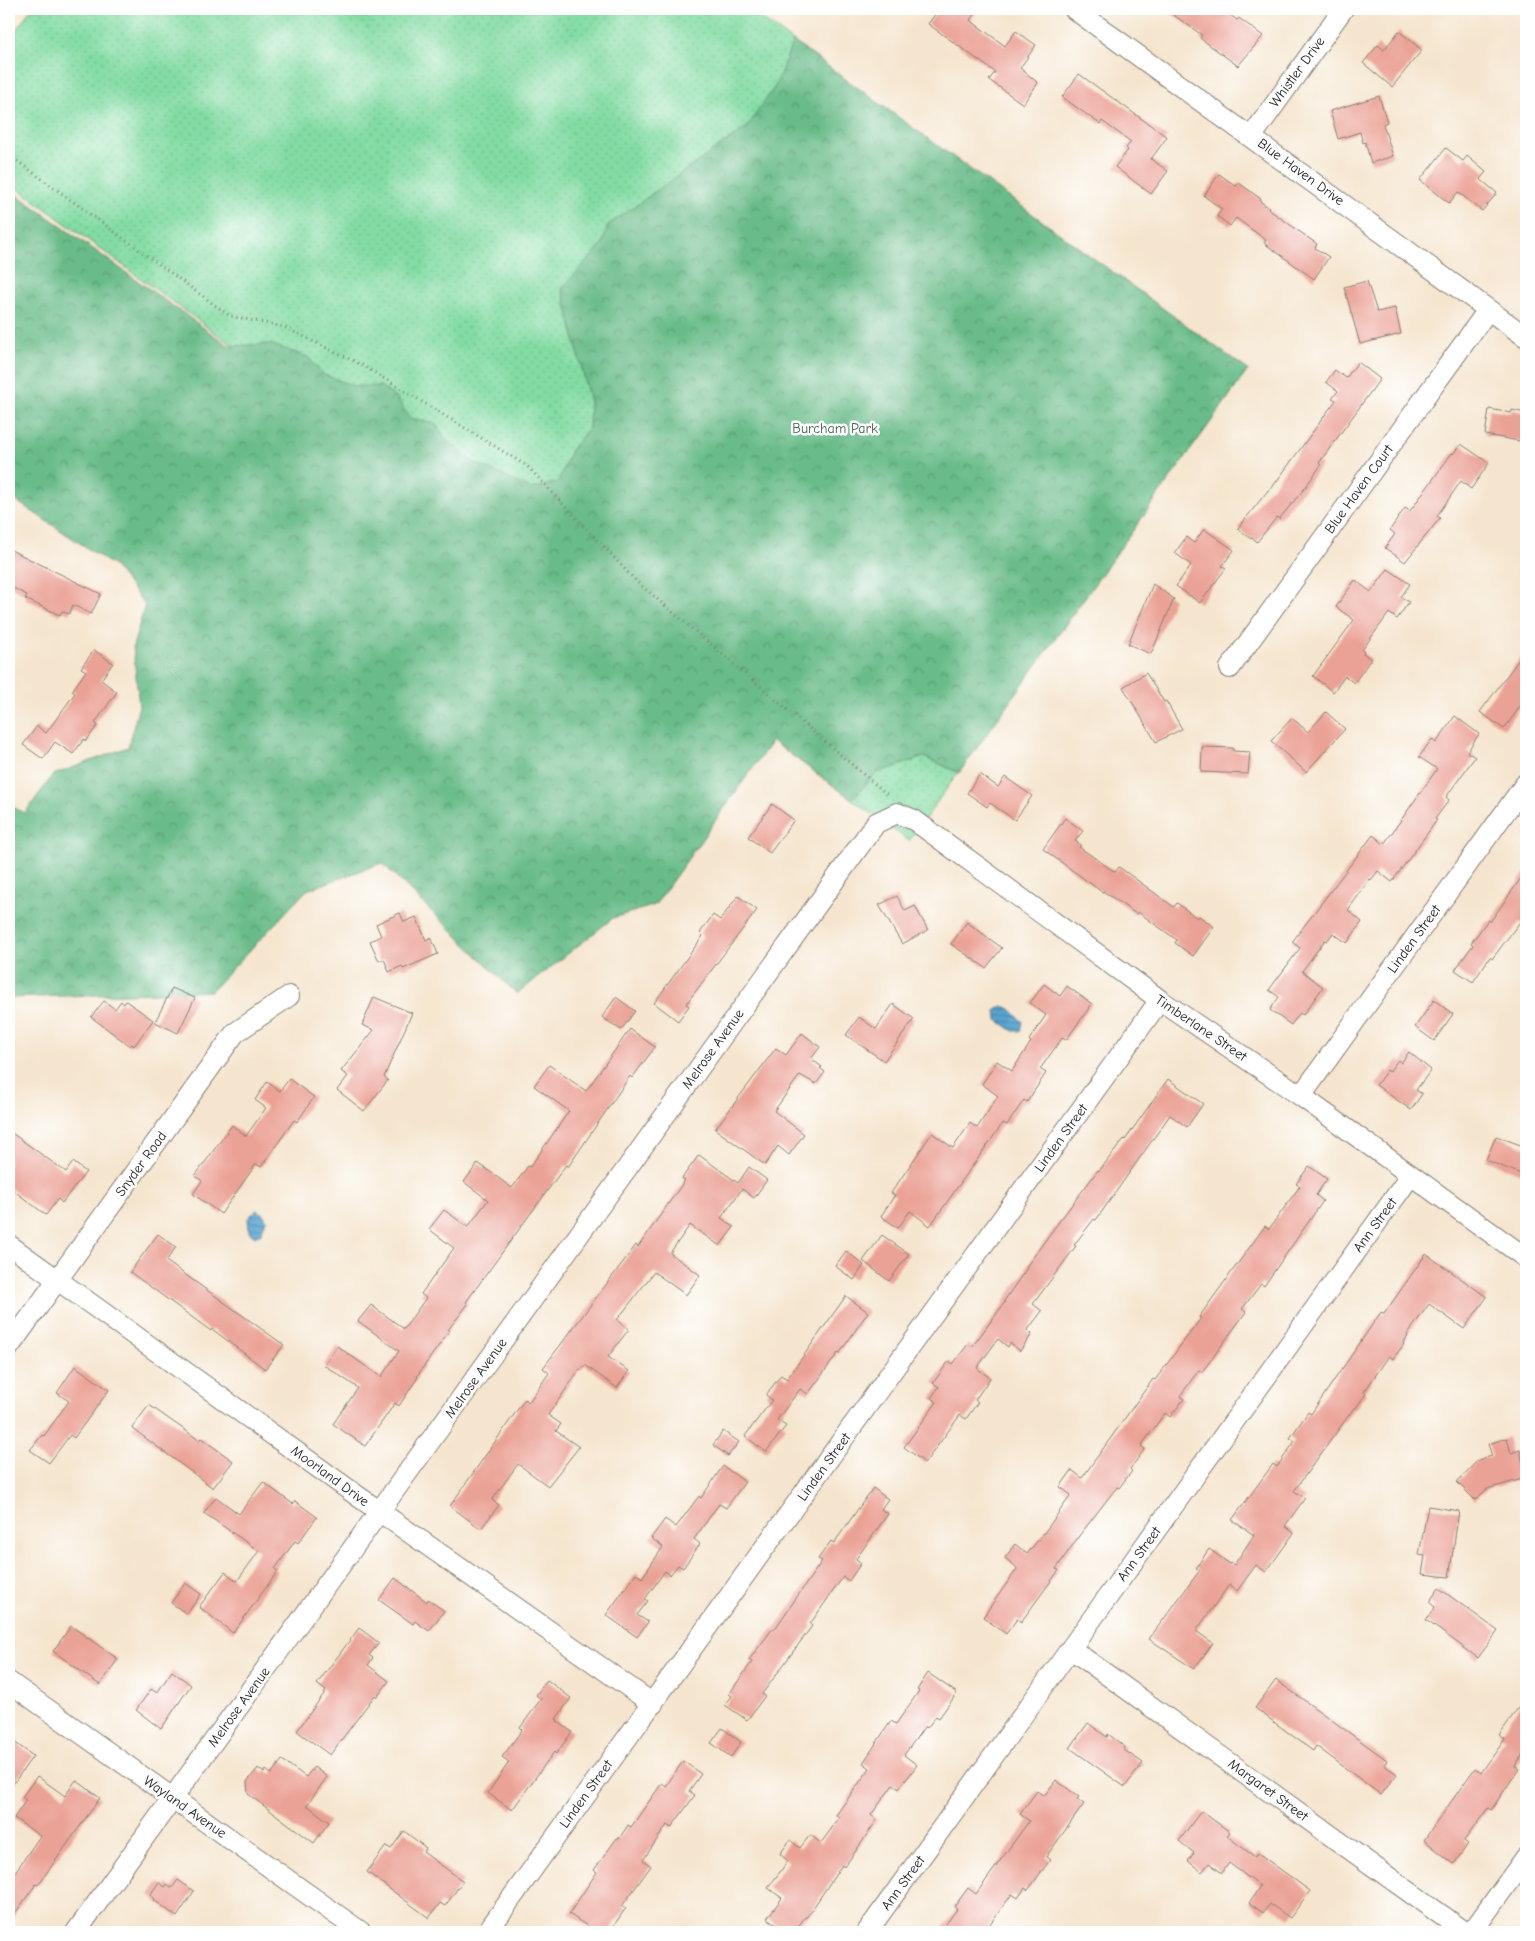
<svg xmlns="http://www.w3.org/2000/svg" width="1535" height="1941" font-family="'Comic Neue',sans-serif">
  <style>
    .grass { fill: url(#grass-dots); stroke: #4f7c60 }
    .forest { fill: url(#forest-crowns); stroke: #426c52 }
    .water { fill: url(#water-rules); stroke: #396076 }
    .building { fill: #eba296 }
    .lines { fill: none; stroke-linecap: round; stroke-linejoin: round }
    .minor-casing { stroke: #888075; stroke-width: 22 }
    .path { stroke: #888075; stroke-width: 3; stroke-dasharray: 1 4; stroke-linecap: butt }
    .minor { stroke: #fff; stroke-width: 20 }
    .labels { text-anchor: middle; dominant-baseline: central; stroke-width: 5; stroke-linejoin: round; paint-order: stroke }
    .street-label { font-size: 14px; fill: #1c1c1c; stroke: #fff }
    .park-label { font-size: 14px; fill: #405f4b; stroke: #fff }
  </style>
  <defs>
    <pattern id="grass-dots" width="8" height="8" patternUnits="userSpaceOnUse" patternTransform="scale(1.25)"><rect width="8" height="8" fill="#82dca3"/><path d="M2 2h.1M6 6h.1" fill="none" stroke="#70bc8c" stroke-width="1.8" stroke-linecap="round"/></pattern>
    <pattern id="forest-crowns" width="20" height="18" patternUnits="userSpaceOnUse" patternTransform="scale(1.25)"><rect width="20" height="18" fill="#69bc89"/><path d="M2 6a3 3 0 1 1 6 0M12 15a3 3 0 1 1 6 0" fill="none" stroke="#56986f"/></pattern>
    <pattern id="water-rules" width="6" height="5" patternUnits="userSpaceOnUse" patternTransform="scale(1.25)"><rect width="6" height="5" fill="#56a4d0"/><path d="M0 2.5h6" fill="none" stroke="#4685a8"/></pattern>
  </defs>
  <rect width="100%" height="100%" fill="#fff"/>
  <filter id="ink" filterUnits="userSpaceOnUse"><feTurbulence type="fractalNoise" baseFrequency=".02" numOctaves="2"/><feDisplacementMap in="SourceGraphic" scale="10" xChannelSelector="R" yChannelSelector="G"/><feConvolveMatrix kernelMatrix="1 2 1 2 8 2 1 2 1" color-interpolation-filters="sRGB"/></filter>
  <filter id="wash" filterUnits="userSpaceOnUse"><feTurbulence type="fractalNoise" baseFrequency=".0096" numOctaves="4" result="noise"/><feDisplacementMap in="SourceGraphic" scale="20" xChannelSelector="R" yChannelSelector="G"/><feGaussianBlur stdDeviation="1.12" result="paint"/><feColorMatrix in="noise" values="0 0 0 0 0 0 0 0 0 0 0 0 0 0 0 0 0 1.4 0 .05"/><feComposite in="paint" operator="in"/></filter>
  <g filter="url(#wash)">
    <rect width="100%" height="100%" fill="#f5e5ce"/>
    <path class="grass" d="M31,9h717l500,361 -339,471 -900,-659v-142z"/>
    <path class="forest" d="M793,41l455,329 -289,403 -35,-16 -47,16 -25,26 -80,-58 -117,164 -42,13 -96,76 -135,-131 -75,27 -96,101 -202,7v-193l16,8 28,-38 75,-28 11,-41 -6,-60 12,-41 -31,-39 -105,-70v-307l220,157 41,-2 38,13 14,17 32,12h27l16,13 13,19 26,6 9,15 26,22 60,28 27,-7 13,-32 18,-22 1,-26 -28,-114 40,-43 6,-20 139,-98 29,-42z"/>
    <path class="water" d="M1002,1006l7,2 14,14 -2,9h-8l-16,-11 -1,-10z
      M256,1210l8,4 2,6 -5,13 -6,4 -6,-5 -1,-14z"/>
    <g id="blocks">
      <path class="building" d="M939,9h39l-8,11 35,26 11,-15 20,14 -16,23 18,15 -15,21 -34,-24 6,-8 -67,-48z
        M1165,9h46l8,6 4,-5 14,10 2,-2 24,18 -25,30 -38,-28 2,-3z
        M1399,31l23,19 -30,37 -29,-24 15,-18 6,5z
        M1079,74l88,63 -16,22 17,12 -17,23 -36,-27 13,-17 -2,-2 5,-6 -29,-21 -2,3 -38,-27z
        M1379,96l8,26 -4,2 10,32 -22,7 -6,-21 -2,1 -3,-11 -22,7 -8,-28z
        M1446,148l17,13 4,-5 19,16 -6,7 17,14 -15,18 -24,-19 -9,11 -29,-23z
        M1219,174l17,12 3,-3 22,16 -1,2 9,7 -1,1 49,35 -2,4 14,9 -15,22 -50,-36 2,-3 -30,-22 -6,8 -13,-10 5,-7 -18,-13z
        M1367,281l10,31 18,-4 6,26 -41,10 -16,-57z
        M1358,362l22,17 -61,84 2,2 -16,23 -26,31 -2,-2 -20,25 -5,-5 -1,2 -13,-11 32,-40 1,1 65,-89 -4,-2 6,-7 -12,-9 9,-12 11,8z
        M1489,409l22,4 1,-3 14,3v29l-41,-7z
        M1461,444l28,19 -18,26 -10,-8 -24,35 3,2 -35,44 -20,-14 10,-14 -5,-4 15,-22 5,3 42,-58 1,1z
        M1204,529l30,21 -12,16 4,2 -26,35 -24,-17 15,-21 -16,-12 11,-16 8,6z
        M9,549l92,45 -10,20 -18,-9 -4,9 -7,-3 -2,4 -35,-16 2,-4 -18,-9z
        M1388,569l22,15 -9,13 8,5 -12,17 -8,-6 -27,37 2,2 -1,1 8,6 -17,24 -9,-7 -12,16 -20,-16 41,-56 -18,-13 19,-27 16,12z
        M1153,584l21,15 -23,55 -23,-10z
        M94,650l19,13 -12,17 16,12 -22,31 3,2 -12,16 -2,-2 -11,15 -18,-12 -12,17 -20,-14 14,-19 9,7 29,-40 -3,-2 14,-20 -5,-3z
        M1526,650v48l-22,31 -24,-17z
        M1146,673l18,29 2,-1 16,28 -26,13 -33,-55z
        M1326,712l19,17 -39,43 -35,-31 21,-23 16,14z
        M1455,716l24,18 -12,18 8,5 -29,40 3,3 -14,19 2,1 -45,62 -14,-11 -7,9 -1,-1 -22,31 14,12 -15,21 -14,-10 -6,8 -2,-1 -23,31 21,16 -20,28 -3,-2 -9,12 -21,-15 9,-13 -10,-7 31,-42 -8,-6 81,-107 11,9 53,-75 -18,-12 13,-18 4,4z
        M1202,747l31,1v3l17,1 -2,22 -47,-2z
        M980,774l18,13 7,-10 27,19 -17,24 -25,-17 -3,4 -20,-14z
        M772,804l22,16 -24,33 -22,-16z
        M1065,818l18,13 -8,10 6,4 -2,2 36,25 4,-5 55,40 3,-4 20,15 2,-2 15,11 -21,29 -18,-13 2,-3 -39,-28 -2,2 -33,-23 -1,1 -59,-43z
        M1526,871v55l-6,-4 -28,37 -2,-2 -17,25 -18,-12 18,-25 -2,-2 17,-23 2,2z
        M738,896l19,14 -71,94 3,2 -11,15 -24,-18 49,-67 -3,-3 13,-18 7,5z
        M897,896l8,15 10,-5 13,24 -26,14 -23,-39z
        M400,913l4,9 12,-5 10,23 5,-3 7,17 -35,15 -1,-3 -13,6 -5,-13 -5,2 -9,-20 11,-5 -5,-12z
        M967,922l35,26 -16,20 -35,-24z
        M1044,984l16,12 7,-10 25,18 -26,36 -4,-2 -22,31 6,4 -19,29 -3,-2 -17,25 -4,-2 -73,103 -20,-15 -12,17 -17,-12 14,-21 -4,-2 41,-60 21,15 17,-25 7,5 21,-32 -16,-12 15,-23 15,10 19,-29 -2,-2 17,-25 -16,-12z
        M172,988l23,10 -17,35 -23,-11z
        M374,997l38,16 -28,64 4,3 -24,31 -27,-21 11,-14 -7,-5 33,-41 -12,-5z
        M616,997l19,14 -14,19 -19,-13z
        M1434,1000l19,14 -19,27 -19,-14z
        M104,1001l11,8 6,-8 3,3 2,-3 27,19 -19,26 -2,-2 -2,2 -39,-29z
        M893,1004l21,15 -30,42 -38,-26 13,-18 17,12z
        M630,1029l25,18 -23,31 -2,-2 -62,91 -2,-2 -100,137 2,2 -20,26 1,1 -32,45 1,1 -19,29 -4,-3 -30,43 -32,-22 25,-36 -34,-23 13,-19 44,31 18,-26 -41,-30 13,-16 33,24 22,-31 -5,-4 33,-46 -25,-19 15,-19 24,17 20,-27 -24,-18 14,-19 34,25 16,-22 2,1 39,-56 -35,-25 15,-21 37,26z
        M802,1033l18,14 -9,12 11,8 -2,1 5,4 -9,12 -16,-9 -26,36 30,23 -15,21 -11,-9 -13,19 -50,-36 61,-81 10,7z
        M1409,1052l22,18 -15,20 6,4 -11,16 -35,-25 11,-15 2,2 9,-12 3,3z
        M289,1079l25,18 -17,25 -3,-2 -33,47 -5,-3 -35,50 -28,-20 9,-13 -7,-5 37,-51 14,11 20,-28 -11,-8 12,-18 13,9z
        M1168,1079l35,25 -16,23 -17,-12 -74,105 -2,-1 -20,26 2,1 -43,58 9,7 -15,20 5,3 -12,17 -10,-8 -2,4 -10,-8 -21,29 13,10 -15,22 3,2 -12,17 -6,-4 -35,48 -21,-16 33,-45 -6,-4 8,-11 -6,-4 16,-22 4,3 15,-20 4,3 33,-45 -1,-1 23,-33 -1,-1 26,-36 46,-61 1,1 25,-32 1,1z
        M9,1131l57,41 7,-10 13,10 -24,31 -4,-4 -12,16 -37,-28z
        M1496,1136l30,11v29l-40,-16z
        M699,1155l39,28 11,-16 18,13 -13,18 -12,-9 -21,29 13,9 -14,19 -30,-21 -20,28 30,22 -14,20 -32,-23 -37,48 12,9 -21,28 21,14 -12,17 -32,-23 -4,5 -1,-1 -32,46 13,9 -5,7 23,16 -31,39 -30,-22 -26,36 7,5 -18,24 -31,-23 75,-107 4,3 20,-29 -6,-5 93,-123 2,2 47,-67 -3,-2z
        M1309,1166l18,13 -11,16 7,6 -59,85 -3,-2 -19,25 4,3 -44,60 -3,-2 -19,26 4,3 -14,18 -5,-4 -24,33 4,3 -15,20 2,2 -13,17 -2,-1 -38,49 -23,33 3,1 -38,52 -4,-3 -11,15 -23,-17 34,-48 -1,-2 -11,-9 10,-14 12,10 20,-25 24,-34 -11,-8 12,-17 10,8 71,-99 2,1 46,-62 -2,-1 66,-91 4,3 31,-43 -4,-2z
        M158,1234l18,13 -10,14 118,84 -19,24 -53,-40 -1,2 -81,-59z
        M882,1235l27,19 -20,27 -26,-20z
        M846,1251l18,14 -10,15 -19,-14z
        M1426,1254l61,43 -23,32 -35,-25 -22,31 1,1 -5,7 1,1 -11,15 -4,-3 -25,36 2,2 -11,15 -1,-1 -60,83 11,7 -20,28 9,7 -28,39 -10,-7 -19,26 -8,-6 -33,46 17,12 -19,26 -45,-30 51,-69 -4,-2 13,-19 21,15 1,-1 3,2 20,-30 -22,-15 41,-56 4,3 18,-26 -5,-3 18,-26 3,2 70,-102 3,2z
        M846,1296l22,16 -29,42 -1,-1 -30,41 -8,-5 -23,31 9,6 -20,26 -21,-16 27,-36 -6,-5 15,-20 6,4z
        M75,1366l34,24 -35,48 -4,-3 -21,28 -19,-13 12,-15 2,1 25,-35 -12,-8z
        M149,1405l50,35 2,-2 32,23 -20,27 -81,-60z
        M723,1431l16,11 -11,14 -15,-11z
        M1507,1438l4,15 9,-3 6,28 -39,11 -12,11 -18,-18 21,-22 14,-4 -4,-12z
        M723,1466l22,16 -19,26 -7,-4 -25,35 6,5 -17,24 -5,-3 -8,10 -5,-4 -20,28 3,2 -11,14 11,7 -11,15 -31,-22 30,-42 6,5 21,-31 -12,-9 14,-19 11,8 23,-31 2,2z
        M263,1482l30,22 2,-3 22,16 -19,26 -3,-2 -20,28 3,2 -45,62 -34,-26 26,-35 12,9 22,-30 -55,-38 12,-16 23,17z
        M873,1488l15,11 -7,10 7,5 -32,45 5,4 -12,18 -6,-4 -33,47 2,2 -50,68 3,2 -18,24 -22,-15 7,-9 -3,-2 23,-32 -3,-2 24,-32 1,2 48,-69 -4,-2 13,-18 3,2z
        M1428,1506l31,5 -10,66 -27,-3 3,-18 -6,-1z
        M395,1578l32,24 1,-3 16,12 -15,20 -14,-10 -2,3 -34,-24z
        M185,1583l16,11 -14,20 -16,-11z
        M1439,1588l59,43 -20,27 -52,-38 9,-13 -6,-5z
        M71,1626l47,33 -18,26 -47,-34z
        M359,1628l20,15 -10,12 4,3 -5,7 21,16 -12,16 -2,-2 -45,60 -33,-24 29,-40 -9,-7z
        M172,1671l19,14 -30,44 -25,-19 15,-21 6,4z
        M928,1673l29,20 -18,25 -3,-2 -9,12 -2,-2 -21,29 13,10 -18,24 -6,-4 -22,30 6,5 -24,35 -9,12 -2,-2 -35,52h-2l-11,15h-7l-20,-14 15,-20 -14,-10 20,-27 -8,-7 10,-14 10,8 10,-13 11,8 18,-25 -3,-3 34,-47 -7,-5 28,-42 5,3 23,-33 -2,-1z
        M547,1680l24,18 -15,21 2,1 -1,1 15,11 -16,22 -2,-2 -42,58 -24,-17 21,-31 -7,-5 20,-27 -2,-2 21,-29 -5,-4z
        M1276,1680l111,80 -3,5 13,9 -16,21 -65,-49 -3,5 -58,-43z
        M1526,1697v53l-11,16 4,3 -28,41 -3,-2 -24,33 4,3 -14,20 -30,-24 51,-72 6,5 24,-34 -6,-4z
        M1088,1723l19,14 1,-3 17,13 -1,3 19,13 -18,24 -55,-39z
        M722,1728l19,14 -10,15 -20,-14z
        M9,1738l24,18 -24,34z
        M282,1760l24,17 8,-10 13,10 -20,28 22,17 -15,21 -66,-49 -1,-12 11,-14 6,5 2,-3 5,4z
        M683,1761l18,13 -12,17 6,4 -24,33 -4,-3 -24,35 8,6 -29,40 4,2 -17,24h-13l-27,-18 28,-42 -3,-2 23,-32 2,1 9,-14 3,2 31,-44 4,3z
        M37,1776l28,20 11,-16 24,18 -62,87 -2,-1 -27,38v-41l31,-45 -26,-18 12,-18 -4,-3z
        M1056,1780l23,17 -2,2 7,5 -38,53 4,3 -22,30 -3,-2 -7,10 -6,-4 -28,38h-44l17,-23 -3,-2 14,-19 8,6 53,-73 -9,-7 17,-23 7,5z
        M1201,1811l29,21 -3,4 28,21 3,-4 52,38 -20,27 -20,-14 -7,9 -14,-10 11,-17 -31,-23 -7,10 -13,-10 -7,9 -14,-11 6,-8 -15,-12z
        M404,1831l22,17 -3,4 40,29 -18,25 -5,-3 -11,15 -62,-46 19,-26 5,3z
        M178,1880l16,11 -17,26 -23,-17 1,-1 -5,-4 9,-13 6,5 2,-3 5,4z"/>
    </g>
  </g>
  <g filter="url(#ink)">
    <use href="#blocks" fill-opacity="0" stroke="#888075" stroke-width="1"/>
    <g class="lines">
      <defs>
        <path id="minor" d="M1074,9l452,328
          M1252,136l91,-127
          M1230,668l258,-358
          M1301,1096l225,-313
          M9,1245l350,252 294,207
          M9,1347l226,-314 54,-37
          M1071,1649l394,283
          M9,1682l352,250
          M76,1932l800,-1109 21,-10 17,7 246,180 141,96 225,162
          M487,1932l673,-932
          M867,1932l544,-757
          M1472,1932l54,-75"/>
      </defs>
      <use href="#minor" class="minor-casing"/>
      <path class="path" d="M9,155l221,161 54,11 78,38 165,101 109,115 253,215"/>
      <use href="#minor" class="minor"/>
    </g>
  </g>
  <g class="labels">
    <g class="street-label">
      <text transform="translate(1297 72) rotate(-54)">Whistler Drive</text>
      <text transform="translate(1301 172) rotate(36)">Blue Haven Drive</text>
      <text transform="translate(1359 489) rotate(-54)">Blue Haven Court</text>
      <text transform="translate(1414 939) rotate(-54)">Linden Street</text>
      <text transform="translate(1201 1028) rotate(34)">Timberlane Street</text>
      <text transform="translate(713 1049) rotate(-54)">Melrose Avenue</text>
      <text transform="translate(1061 1138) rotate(-54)">Linden Street</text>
      <text transform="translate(141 1164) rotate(-54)">Snyder Road</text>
      <text transform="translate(1375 1225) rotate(-54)">Ann Street</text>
      <text transform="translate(476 1378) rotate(-54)">Melrose Avenue</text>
      <text transform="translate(824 1467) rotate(-54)">Linden Street</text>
      <text transform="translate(330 1476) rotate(36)">Moorland Drive</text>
      <text transform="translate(1139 1554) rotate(-54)">Ann Street</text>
      <text transform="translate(239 1707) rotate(-54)">Melrose Avenue</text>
      <text transform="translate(1268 1790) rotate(36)">Margaret Street</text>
      <text transform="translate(586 1794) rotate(-54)">Linden Street</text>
      <text transform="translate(185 1807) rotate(35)">Wayland Avenue</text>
      <text transform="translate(903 1883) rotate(-54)">Ann Street</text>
    </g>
    <g class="park-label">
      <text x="835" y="428">Burcham Park</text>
    </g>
  </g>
  <rect width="1535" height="1941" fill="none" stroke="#fff" stroke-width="30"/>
</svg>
